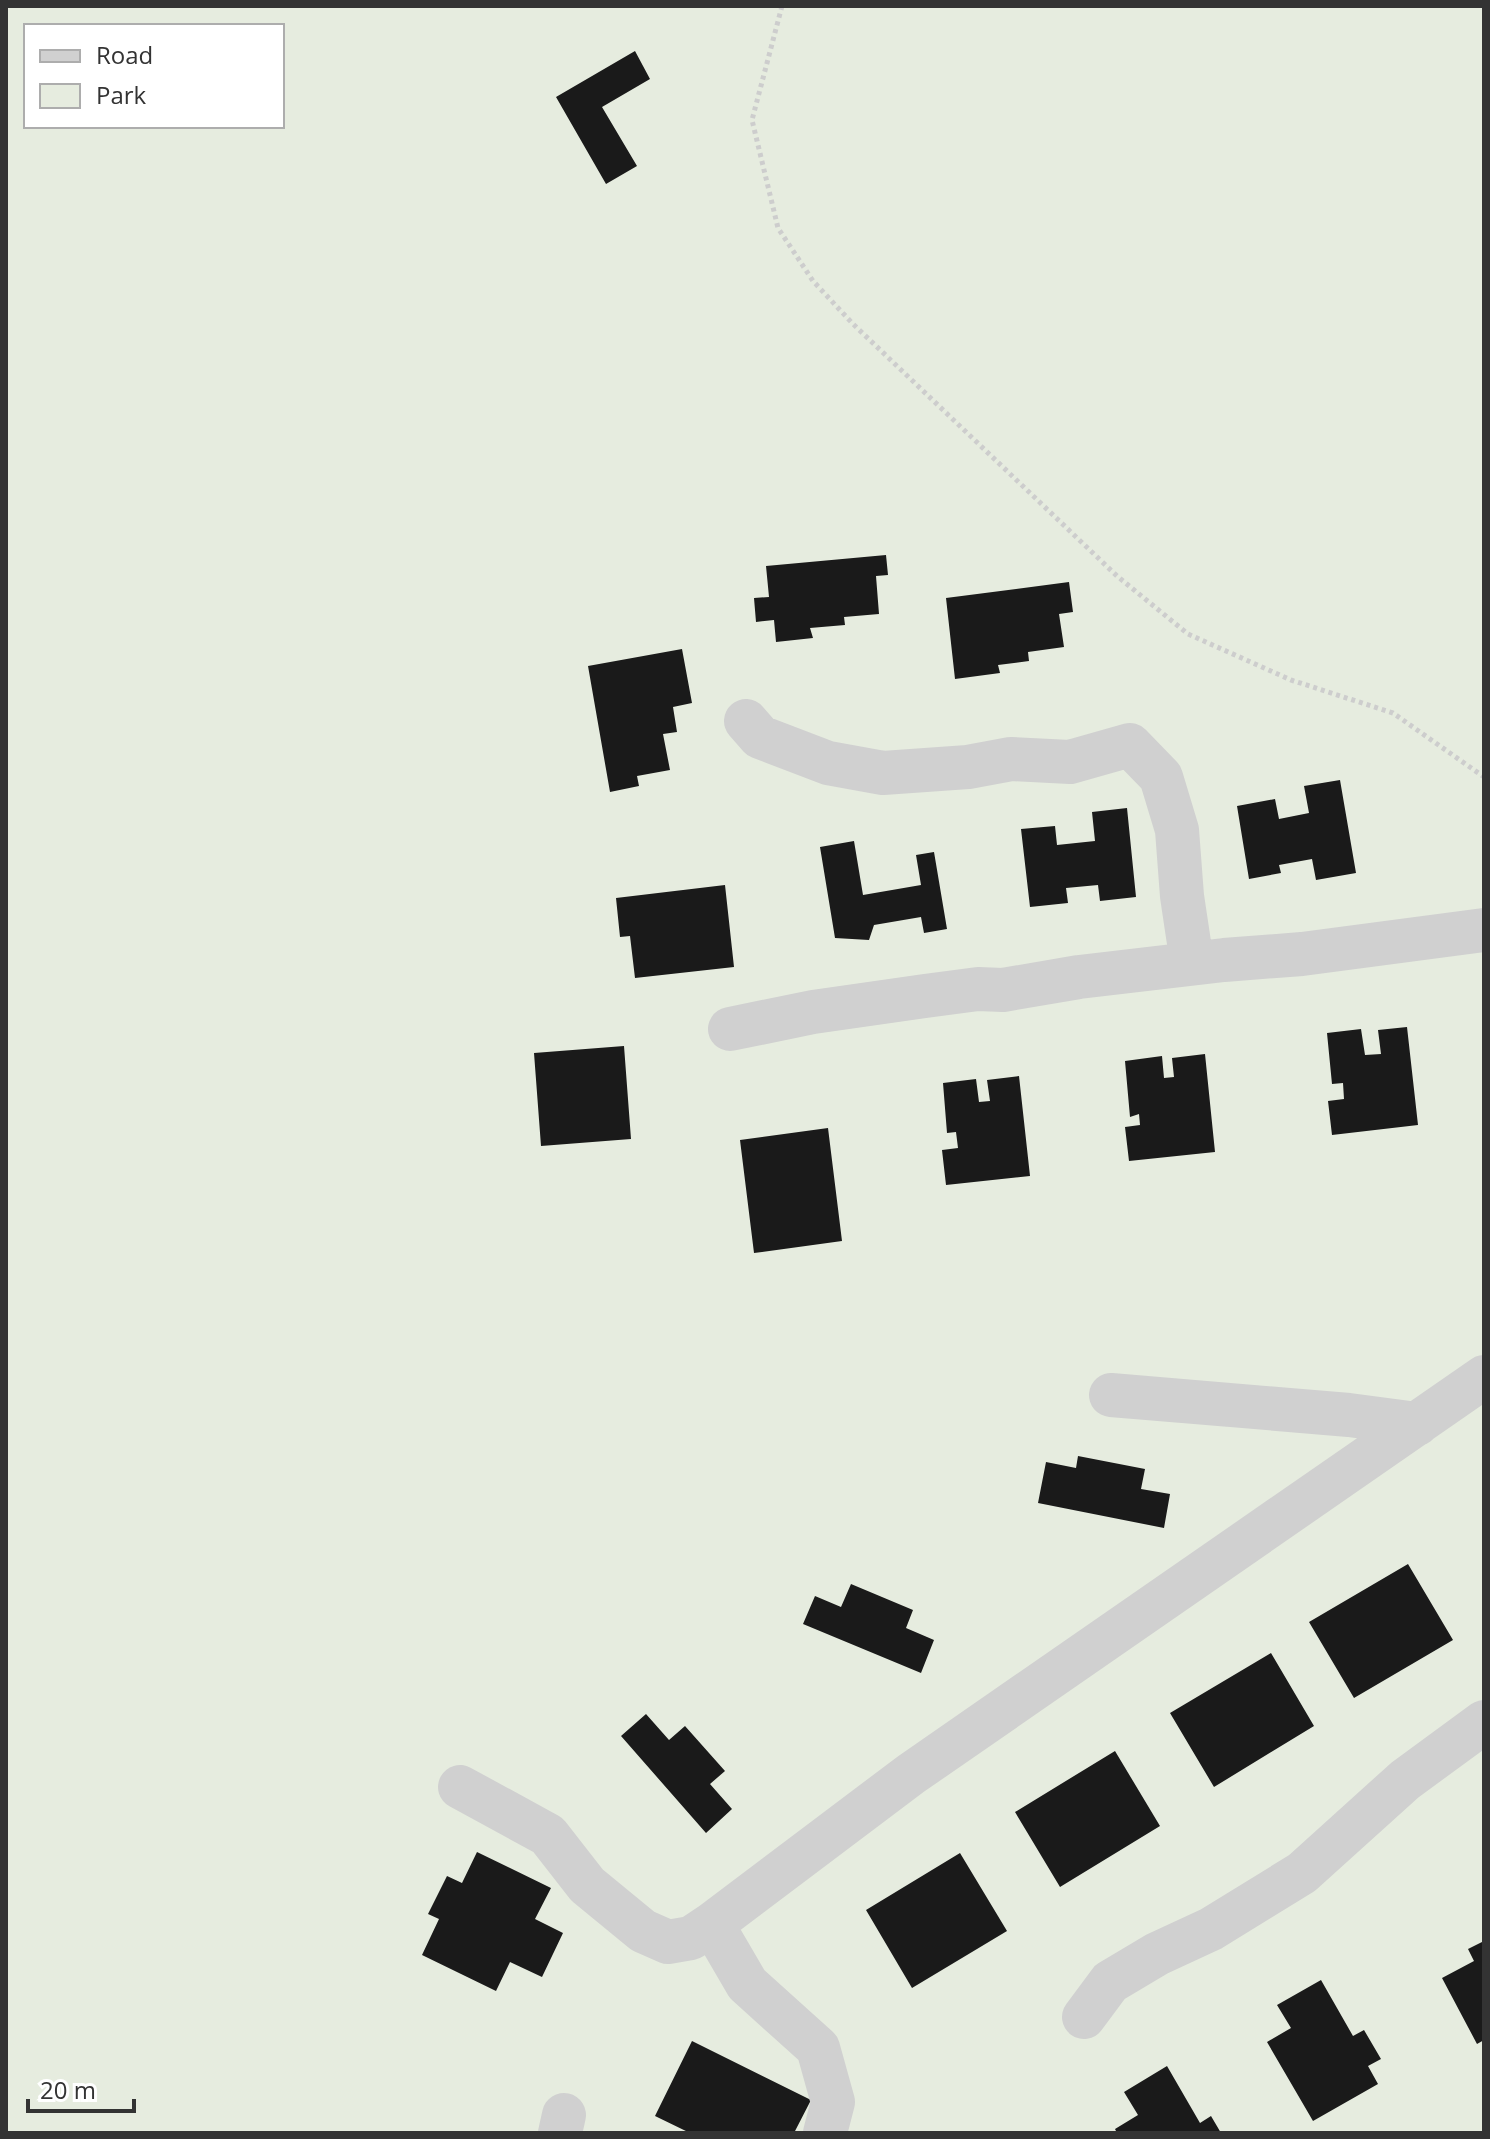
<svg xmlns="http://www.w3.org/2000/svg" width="1490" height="2139" font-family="'Open Sans',sans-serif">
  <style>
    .green { fill: #e6ecdf; fill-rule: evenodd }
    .building { fill: #1a1a1a }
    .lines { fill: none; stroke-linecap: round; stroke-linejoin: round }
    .path { stroke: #cdcdcd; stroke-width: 5; stroke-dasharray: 4 4; stroke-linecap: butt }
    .minor { stroke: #d0d0d0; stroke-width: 44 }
  </style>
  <rect width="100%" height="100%" fill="#fff"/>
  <path class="green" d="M6,6h1478v2127h-1478zM26,26h256v100h-256z"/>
  <path class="building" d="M635,51l15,28 -48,28 35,59 -31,18 -50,-87z
    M886,555l2,20 -12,1 3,38 -35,3 1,8 -35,3 3,10 -37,4 -2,-22 -18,2 -2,-24 15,-1 -3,-31z
    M1069,582l4,30 -14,2 5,33 -36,5 1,9 -31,4 2,8 -45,6 -9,-81z
    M682,649l10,54 -19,4 4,25 -14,2 7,36 -33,6 2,10 -29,6 -22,-126z
    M1340,780l16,93 -40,7 -4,-21 -33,6 2,8 -32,6 -12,-73 38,-7 4,20 30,-6 -5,-27z
    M1127,808l9,89 -36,4 -2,-16 -32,3 2,15 -38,4 -9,-78 34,-3 2,19 38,-4 -3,-29z
    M854,841l9,54 58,-10 -5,-30 18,-3 13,77 -23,4 -3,-16 -47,8 -5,15 -34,-2 -15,-91z
    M725,885l9,82 -99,11 -5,-42 -10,1 -4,-39z
    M1407,1027l11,98 -86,10 -4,-34 16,-2 -1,-16 -11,1 -5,-51 34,-4 4,26 16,-1 -3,-24z
    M624,1046l7,93 -90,7 -7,-93z
    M1205,1054l10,98 -86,9 -4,-34 15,-2 -1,-11 -9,3 -5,-56 37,-5 2,22 10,-1 -2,-19z
    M1019,1076l11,100 -84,9 -4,-35 16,-2 -2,-16 -9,1 -4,-50 33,-4 3,23 11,-1 -3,-21z
    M828,1128l14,113 -88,12 -14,-113z
    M1078,1456l67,13 -4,20 29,5 -6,34 -126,-25 8,-41 30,6z
    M1408,1564l45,76 -99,58 -45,-76z
    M851,1584l62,26 -7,18 28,12 -13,33 -118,-49 12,-28 26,11z
    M1271,1653l43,73 -100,61 -44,-74z
    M646,1714l23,26 16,-14 40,45 -15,13 22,25 -26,24 -85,-97z
    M1115,1751l45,75 -100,61 -45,-75z
    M477,1852l74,36 -16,31 28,14 -21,44 -32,-15 -14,29 -74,-36 17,-36 -11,-5 19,-38 15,7z
    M960,1853l47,78 -95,57 -46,-78z
    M1484,1941v99l-7,4 -35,-66 32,-17 -6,-12z
    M1321,1980l32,56 11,-6 17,29 -13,7 10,18 -65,37 -46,-79 24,-14 -14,-23z
    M692,2041l119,59 -17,33h-104l-35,-17z
    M1167,2066l33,57 11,-7 10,17h-104l-2,-4 23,-14 -14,-23z"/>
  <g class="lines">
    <path class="path" d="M782,6l-30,114 26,108 35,53 40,43 264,252 71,58 103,46 102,33 91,64"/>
    <path class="minor" d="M746,721l14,16 68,26 55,10 85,-6 43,-8 59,3 60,-17 31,32 16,53 5,66 10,67
      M730,1029l83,-17 112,-16 53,-7 25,1 76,-13 145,-17 78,-6 182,-24
      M1111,1395l238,20 68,9
      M460,1787l88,48 39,50 56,46 25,11 23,-4 21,-14
      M1084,2017l26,-35 47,-28 54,-25 91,-56 103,-93 79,-58
      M560,2133l4,-18
      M825,2133l8,-31 -15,-54 -71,-64 -35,-60 199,-150 573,-397"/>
  </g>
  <rect width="1490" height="2139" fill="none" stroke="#333333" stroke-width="16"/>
  <rect x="24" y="24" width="260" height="104" fill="#ffffff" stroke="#adadad" stroke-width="2"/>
  <rect x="40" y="50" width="40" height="12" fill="#d0d0d0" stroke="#adadad" stroke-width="2"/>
  <text x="96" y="64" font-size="24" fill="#333333">Road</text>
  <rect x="40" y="84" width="40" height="24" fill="#e6ecdf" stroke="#adadad" stroke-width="2"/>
  <text x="96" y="104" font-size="24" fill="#333333">Park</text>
  <path d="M28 2099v12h106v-12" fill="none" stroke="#333333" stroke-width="4"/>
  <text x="40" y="2099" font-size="24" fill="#333333" stroke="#ffffff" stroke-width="6" paint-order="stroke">20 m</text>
</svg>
